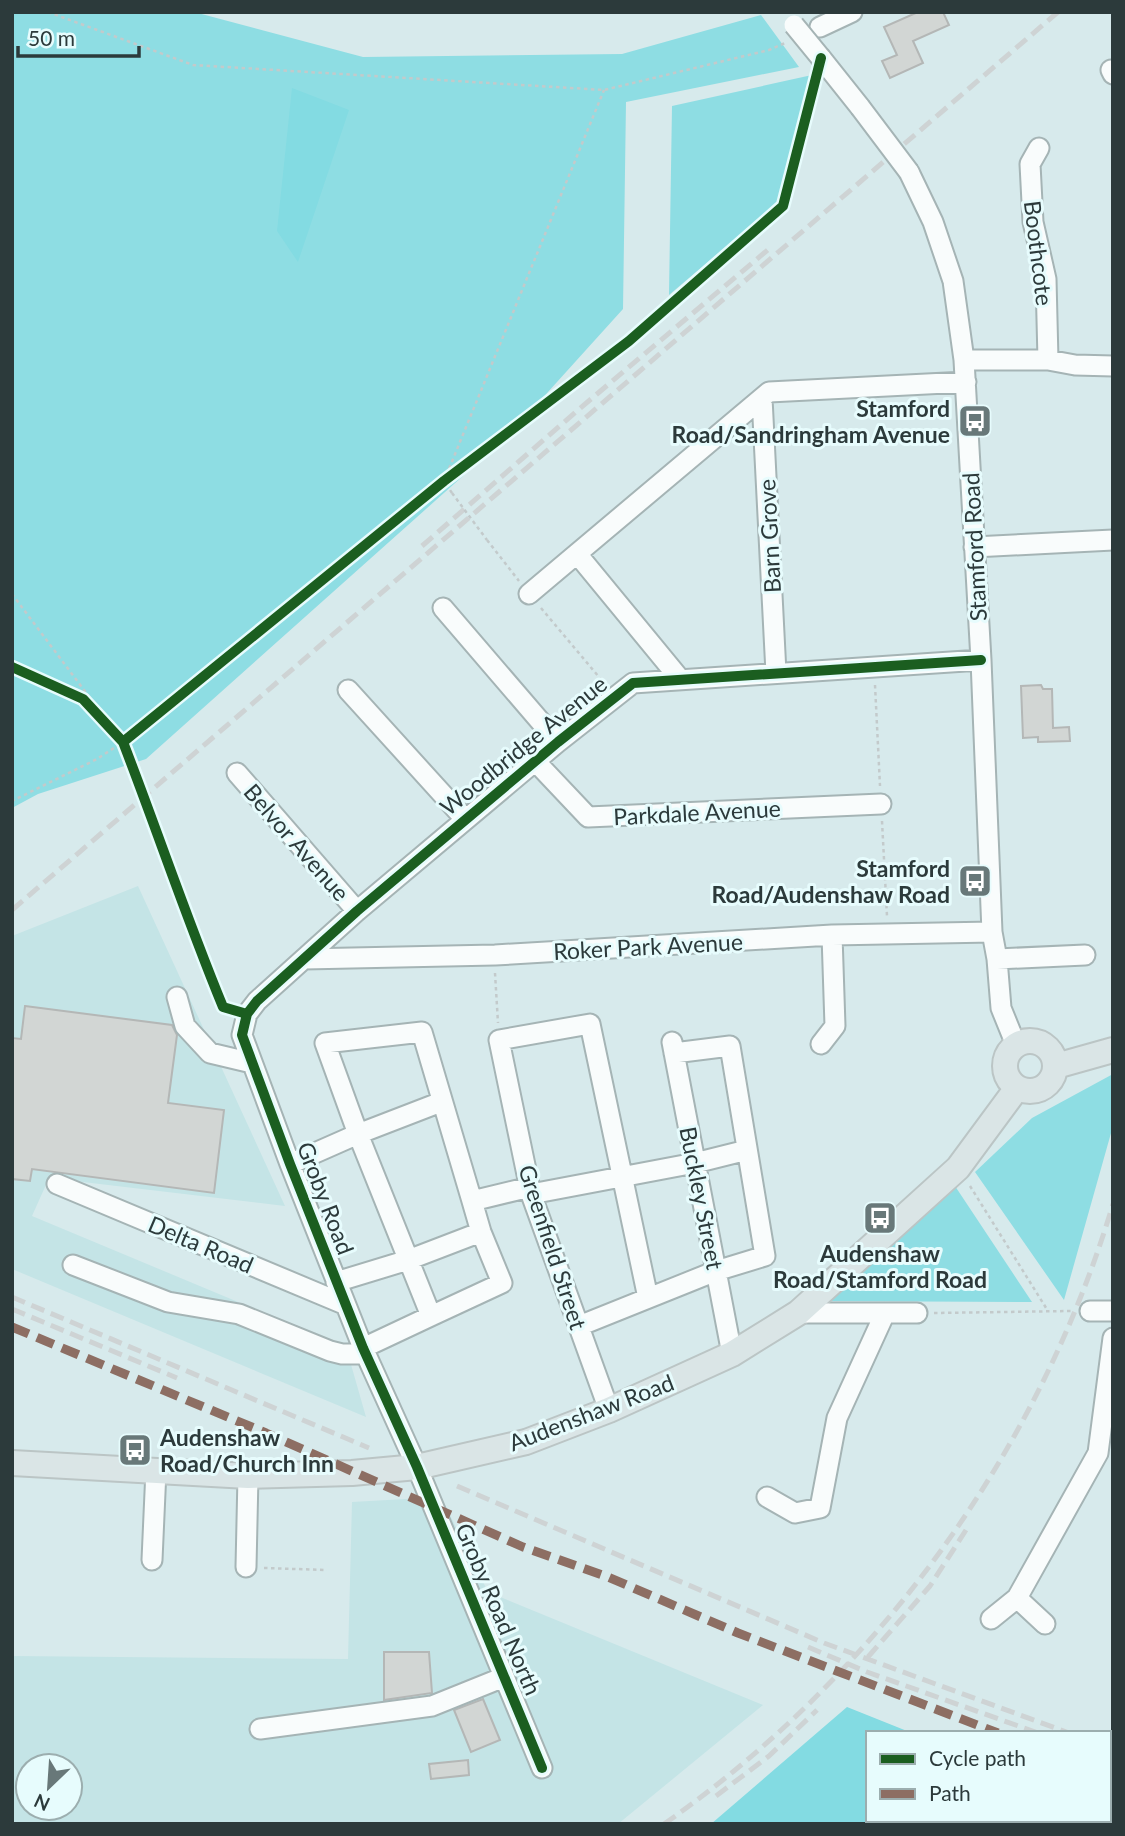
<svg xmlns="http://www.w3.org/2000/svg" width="1125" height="1836" font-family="Lato,sans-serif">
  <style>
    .built { fill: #c4e4e6; fill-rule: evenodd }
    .green { fill: #8edde3 }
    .forest { fill: #83dbe2 }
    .building { fill: #d2d6d4; stroke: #b4b7b6; stroke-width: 2 }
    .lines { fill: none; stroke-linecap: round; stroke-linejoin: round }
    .minor-casing { stroke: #a5b4b5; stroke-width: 23 }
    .major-casing { stroke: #bbc5c5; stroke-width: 28 }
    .path { stroke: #c3cacb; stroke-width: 2.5; stroke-dasharray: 3.5 3.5; stroke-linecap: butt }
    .minor { stroke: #f9fcfc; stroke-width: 19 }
    .major { stroke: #dae5e6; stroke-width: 24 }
    .rail { stroke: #ced3d4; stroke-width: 5; stroke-dasharray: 14 7; stroke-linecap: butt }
    .minor-bridge-casing { stroke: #a5b4b5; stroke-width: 23; stroke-linecap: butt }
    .path-bridge { stroke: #c3cacb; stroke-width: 2.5; stroke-dasharray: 3.5 3.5; stroke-linecap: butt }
    .minor-bridge { stroke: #f9fcfc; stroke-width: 19 }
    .quiet { stroke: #8d6e63; stroke-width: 9; stroke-dasharray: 18 9; stroke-linecap: butt }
    .cycleway-casing { stroke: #e7fcfd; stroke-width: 15 }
    .cycleway { stroke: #1b5e20; stroke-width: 10 }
    .labels { text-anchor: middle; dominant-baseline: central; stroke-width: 6; stroke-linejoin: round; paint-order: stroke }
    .street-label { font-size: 23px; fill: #2c3a3b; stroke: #e7fcfd }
    .poi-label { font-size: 23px; font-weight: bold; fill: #2c3a3b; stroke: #e7fcfd; text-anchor: end }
  </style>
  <rect width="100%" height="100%" fill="#d7eaec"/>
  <path class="built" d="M138,886l147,320 -236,-28 -17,38 314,131 20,70 -354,-148v-333z
    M441,1497l47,95 275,113 -145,119h-606v-168l336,3 4,-157zM28,1766h42v42h-42z"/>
  <path class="green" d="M12,12h182l169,45 259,-3 139,-39 38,52 -173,35 -3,207 -113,125 -364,325 -108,35 -26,14z
    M812,75l-31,125 -112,95 3,-189z
    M1113,1074v52l-49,174 -89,-128 57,-54z
    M955,1186l77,116 -209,-1z"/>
  <path class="forest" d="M292,88l57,22 -51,152 -21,-31z
    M847,1707l65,26h-44v87h241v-10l4,1v13h-402z"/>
  <path class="building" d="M918,12h25l6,13 -36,16 10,22 -33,15 -8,-17 15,-6 -13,-28z
    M1041,685l2,4h9l1,39 16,-1 1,14 -32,1v-5l-15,1 -2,-52z
    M25,1006l147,19 5,10 -9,68 56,7 -10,83 -182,-24 -2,12 -18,-2v-141l9,1z
    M384,1652h45l3,41 -48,7z
    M483,1699l17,41 -29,12 -17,-42z
    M468,1760l1,15 -38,4 -2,-15z"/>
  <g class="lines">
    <defs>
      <path id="minor" d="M820,27l32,-15
        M821,58l39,49
        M1111,70l2,4
        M1039,148l-9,16 3,58 13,57 2,81
        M909,172l24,50 20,59 11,79 17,300 11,272 5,27 4,49 15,37
        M964,360h84l27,5 38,1
        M762,398l14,275
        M974,547l139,-7
        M578,555l102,124
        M529,594l240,-202 197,-10
        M443,608l115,134
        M348,690l117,129
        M536,762l52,55 293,-13
        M237,773l120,138
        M304,959l191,-4 337,-20 160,-3
        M997,959l88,-4
        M177,997l8,29 25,27 42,10
        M672,1042l60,312
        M821,1044l14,-18 -3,-91
        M290,1164l68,-30 83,-32
        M57,1184l289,121
        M531,1194l164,-31 52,-13
        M472,1201l9,31 21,51 -71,33 -73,-182 -33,-91 97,-11 50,169 58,-14
        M73,1265l95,37 71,12 91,37 12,3h24
        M336,1282l72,-22 73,-28
        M1090,1311h23
        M798,1313h119
        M579,1326l137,-55 49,-15 -35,-210 -56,7
        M363,1348l68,-32
        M609,1410l-78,-216 -32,-154 91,-16 58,274
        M767,1497l28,16 25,-5 17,-90 48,-105
        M152,1560l4,-90
        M246,1567l2,-91
        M1017,1598l28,26
        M991,1619l26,-21 81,-145 15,-115
        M260,1729l172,-23 72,-29
        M542,1768l-125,-301 -54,-119 -73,-184 -48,-129 5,-21 10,-13 100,-90 201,-169 75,-59 348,-23"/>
      <path id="major" d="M1005 1066a25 25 0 1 1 50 0a25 25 0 1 1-50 0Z
        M1056,1066l57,-16
        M12,1463l236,13 104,-3 65,-6 109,-25 83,-32 123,-56 66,-41 160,-145 59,-80"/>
    </defs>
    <use href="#minor" class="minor-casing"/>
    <use href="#major" class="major-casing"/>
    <path class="path" d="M48,12l145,53 411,25 165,-40 16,-7
      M452,493l-8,-12 160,-391
      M487,540l32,41
      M12,594l111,148 -26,17 -85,42
      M541,608l63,75
      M875,685l5,101
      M882,821l5,95
      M495,973l3,50
      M970,1186l78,125
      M934,1313l137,-2
      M264,1568l63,2"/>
    <use href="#minor" class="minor"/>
    <use href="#major" class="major"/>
    <path class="rail" d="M422,546l156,-136 192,-162
      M12,910l1046,-898
      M12,1297l357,151
      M12,1309l165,69
      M457,1486l367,157 245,90
      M808,1647l59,25 171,61
      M868,1657l62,-71 36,-56
      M1109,1748l4,1
      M716,1796l53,-40 48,-46
      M664,1824c212,-148 375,-372 449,-620"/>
    <defs>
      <path id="minor-bridge" d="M794,25l27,33
        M860,107l49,65"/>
    </defs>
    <use href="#minor-bridge" class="minor-bridge-casing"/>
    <path class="path-bridge" d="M452,493l35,47"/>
    <use href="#minor-bridge" class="minor-bridge"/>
    <path class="quiet" d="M12,1327l254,106 257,114 85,30 130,56 260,100
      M1109,1779l4,1"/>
    <defs>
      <path id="cycleway" d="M12,667l71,32 40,43 321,-261 185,-140 154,-135 38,-148
        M123,742c34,88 64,178 100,265l24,7
        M542,1768l-125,-301 -54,-119 -73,-184 -48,-129 5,-21 10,-13 100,-90 201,-169 75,-59 348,-23"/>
    </defs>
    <use href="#cycleway" class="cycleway-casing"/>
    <use href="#cycleway" class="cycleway"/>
  </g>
  <defs>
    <symbol id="bus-square" viewBox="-11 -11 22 22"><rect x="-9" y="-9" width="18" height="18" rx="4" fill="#687879" stroke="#e7fcfd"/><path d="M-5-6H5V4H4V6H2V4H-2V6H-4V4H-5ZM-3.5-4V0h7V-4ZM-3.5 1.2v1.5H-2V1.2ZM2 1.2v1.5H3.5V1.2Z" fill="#fff"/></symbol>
  </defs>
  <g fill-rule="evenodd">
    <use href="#bus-square" x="956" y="402" width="38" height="38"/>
    <use href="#bus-square" x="956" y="862" width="38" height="38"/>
    <use href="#bus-square" x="861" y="1199" width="38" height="38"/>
    <use href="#bus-square" x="116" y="1431" width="38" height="38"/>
  </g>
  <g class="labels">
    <g class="street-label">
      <text transform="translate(1039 253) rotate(83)">Boothcote</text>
      <text transform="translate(769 536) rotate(-93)">Barn Grove</text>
      <text transform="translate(974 547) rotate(-93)">Stamford Road</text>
      <text transform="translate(523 745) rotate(-39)">Woodbridge Avenue</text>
      <text transform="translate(697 812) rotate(-3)">Parkdale Avenue</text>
      <text transform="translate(297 842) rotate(49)">Belvor Avenue</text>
      <text transform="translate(648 946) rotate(-3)">Roker Park Avenue</text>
      <text transform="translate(326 1198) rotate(69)">Groby Road</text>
      <text transform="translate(702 1198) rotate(79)">Buckley Street</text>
      <text transform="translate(201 1244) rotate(23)">Delta Road</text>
      <text transform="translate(553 1247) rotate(72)">Greenfield Street</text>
      <text transform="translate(591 1412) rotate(-21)">Audenshaw Road</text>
      <text transform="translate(499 1609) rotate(67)">Groby Road North</text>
    </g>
    <g class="poi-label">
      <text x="950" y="408">Stamford<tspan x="950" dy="26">Road/Sandringham Avenue</tspan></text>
      <text x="950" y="868">Stamford<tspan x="950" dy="26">Road/Audenshaw Road</tspan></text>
      <text x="880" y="1253" text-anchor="middle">Audenshaw<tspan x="880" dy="26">Road/Stamford Road</tspan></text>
      <text x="160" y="1437" text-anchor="start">Audenshaw<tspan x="160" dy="26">Road/Church Inn</tspan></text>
    </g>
  </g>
  <rect width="1125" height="1836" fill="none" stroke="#2c3a3b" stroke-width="28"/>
  <rect x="866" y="1731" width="245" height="91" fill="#e7fcfd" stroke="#9caeaf" stroke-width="2"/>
  <rect x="880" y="1754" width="35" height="10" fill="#1b5e20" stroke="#9caeaf" stroke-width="2"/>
  <text x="929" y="1766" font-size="21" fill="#2c3a3b">Cycle path</text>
  <rect x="880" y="1789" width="35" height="10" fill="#8d6e63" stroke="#9caeaf" stroke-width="2"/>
  <text x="929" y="1801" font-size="21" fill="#2c3a3b">Path</text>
  <g transform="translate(49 1787) rotate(205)"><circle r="33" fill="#e7fcfd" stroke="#9caeaf" stroke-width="2"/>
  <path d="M0-5L12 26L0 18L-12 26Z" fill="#687879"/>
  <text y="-10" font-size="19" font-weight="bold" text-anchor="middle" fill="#2c3a3b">N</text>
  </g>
  <path d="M18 46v10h121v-10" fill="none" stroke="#2c3a3b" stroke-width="3.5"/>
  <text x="28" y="46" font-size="21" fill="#2c3a3b" stroke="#e7fcfd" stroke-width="5" paint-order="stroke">50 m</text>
</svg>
